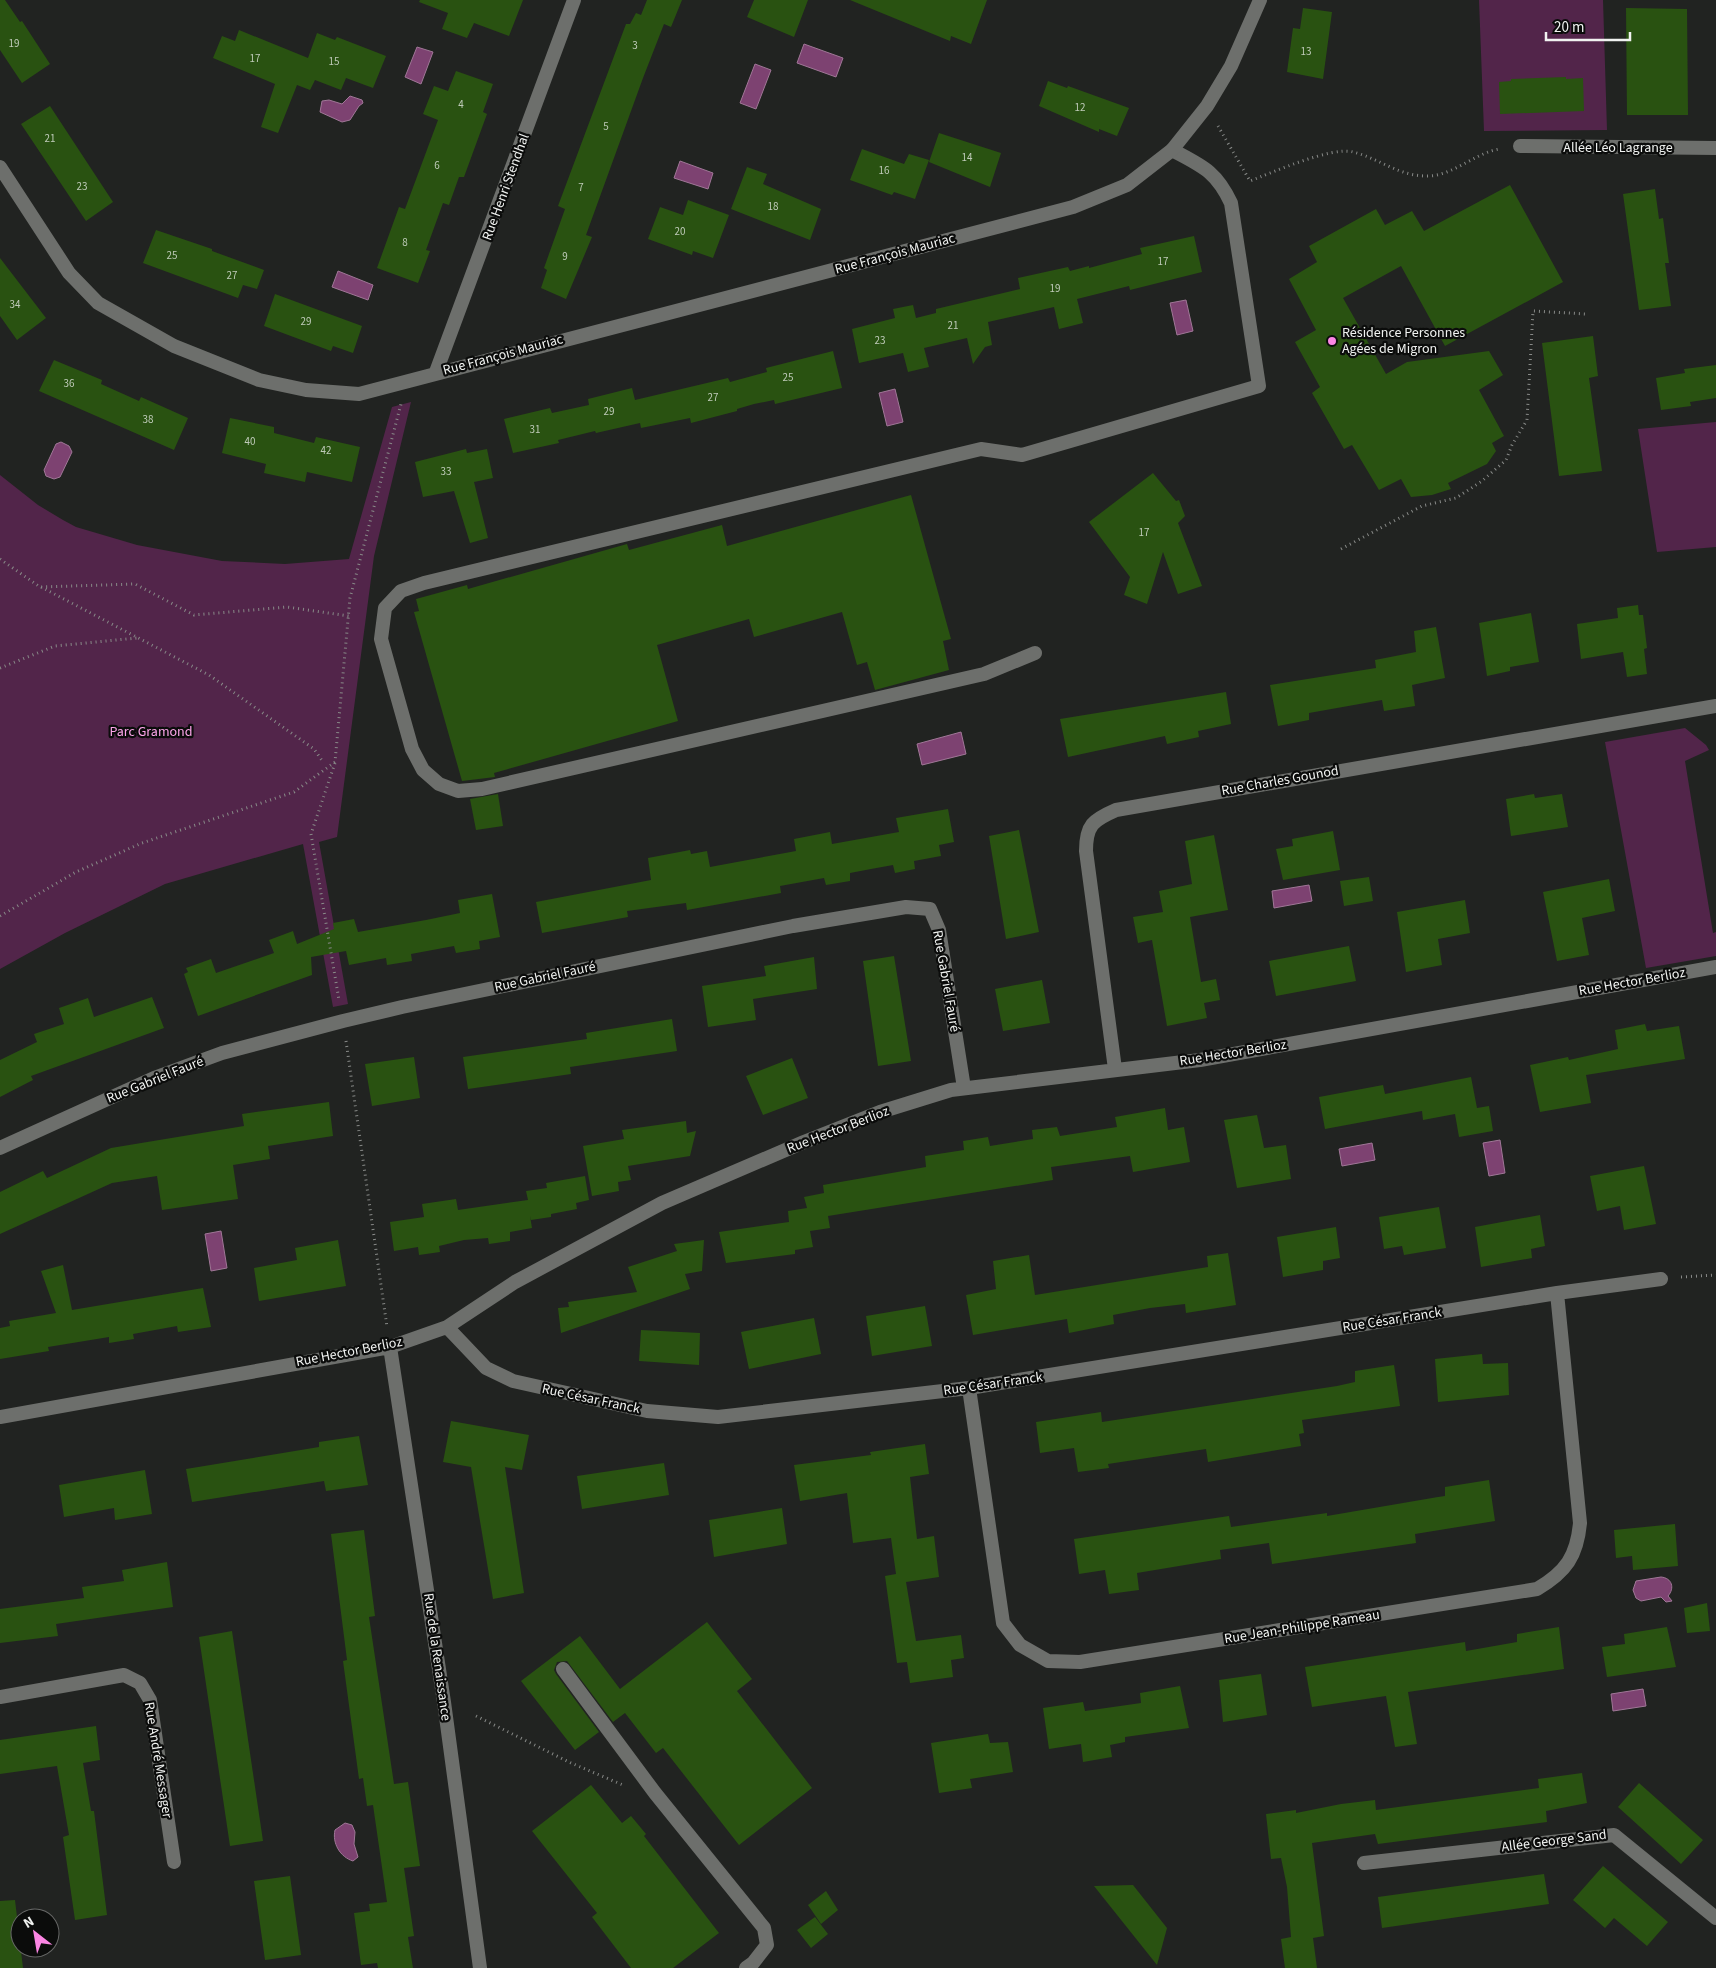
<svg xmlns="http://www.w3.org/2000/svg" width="1716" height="1968" font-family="'Source Sans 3',sans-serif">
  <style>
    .green { fill: #52254a }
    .water { fill: #7d4271; stroke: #a07797 }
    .building { fill: #295211 }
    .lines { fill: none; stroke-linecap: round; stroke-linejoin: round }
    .path { stroke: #888a88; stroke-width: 3; stroke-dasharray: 1 4; stroke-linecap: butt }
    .service { stroke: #6d6f6c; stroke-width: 14 }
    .minor { stroke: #6d6f6c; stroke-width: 14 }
    .poi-dot { fill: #fc86e4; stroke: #0b0c0b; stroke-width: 2 }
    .labels { text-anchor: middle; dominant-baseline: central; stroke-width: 4.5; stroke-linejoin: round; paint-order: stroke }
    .number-label { font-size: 11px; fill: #bfcbb9 }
    .street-label { font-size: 14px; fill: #f1f3f1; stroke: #0b0c0b }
    .poi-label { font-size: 14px; fill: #f1f3f1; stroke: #0b0c0b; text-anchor: start }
    .park-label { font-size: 14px; fill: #fda5ea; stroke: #0b0c0b }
  </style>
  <rect width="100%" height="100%" fill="#212321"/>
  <path class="green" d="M1479,0h124l4,130 -123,1z
    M411,402l-37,154 -37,281 -18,5 29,162 -15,3 -30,-163 -138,40 -100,49 -65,36v-494l38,30 25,15 13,7 61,18 85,16 63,3 64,-5 43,-152z
    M1716,422v125l-59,5 -19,-123z
    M1685,728l21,17 3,5 -24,11 28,172 3,-1v24l-70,12 -41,-226z"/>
  <path class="water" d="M804,44l39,14 -7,19 -39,-14z
    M417,47l16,5 -12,32 -16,-7z
    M755,64l16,6 -15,39 -16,-6z
    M350,96l12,4 1,3 -4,3 -9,14 -8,2 -22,-10 2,-11 7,-1 13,4z
    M680,161l33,12 -5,16 -34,-11z
    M338,271l35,14 -5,15 -36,-13z
    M1186,300l7,31 -16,4 -7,-32z
    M895,389l8,33 -16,4 -8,-33z
    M61,442l8,4 3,6 -12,25 -6,2 -8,-3 -2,-6 12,-26z
    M961,732l5,22 -44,11 -5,-21z
    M1309,885l3,16 -38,7 -2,-17z
    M1500,1140l5,33 -16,3 -6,-33z
    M1372,1143l3,17 -33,6 -3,-17z
    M221,1231l6,37 -16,3 -6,-37z
    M1661,1577c11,1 14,11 7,19l4,5 -6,1 -5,-5 -20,4 -5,-3 -3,-8 3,-9z
    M1643,1689l3,17 -33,5 -2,-17z
    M345,1823l7,2 3,7 -1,12 4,13 -5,4c-13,-4 -21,-18 -18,-31z"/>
  <path class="building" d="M0,0h5l15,22 2,-1 28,43 -28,19 -22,-33z
    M420,0h103l-14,36 -35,-13 -7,15 -25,-9 6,-16 -29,-11z
    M647,0h35l-11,27 -7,-3 -21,54 -57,157 6,2 -26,62 -25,-11 6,-18 -3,-2 21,-59 -7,-3 68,-182h4l6,-11 5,2z
    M754,0h54l-14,37 -47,-20z
    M850,0h137l-16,44 -20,-8 -1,5z
    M1303,8l29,4 -9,67 -36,-7 6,-44 7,1z
    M1626,8l61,1 1,106h-61z
    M239,30l69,28 9,-25 18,7 2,-3 49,19 -13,32 -27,-10 -5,12 -26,-10 -5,10 -13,-5 -19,48 -17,-6 14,-43 -62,-26 9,-22 13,5z
    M456,71l37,13 -10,28 4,2 -23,63h-5l-10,28 -6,-2 -17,47 4,1 -12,32 -41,-15 22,-61 6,2 33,-89 -15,-6 11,-28 14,5z
    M1566,77v2l17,-1 1,33 -84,3 -1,-32 12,-1v-2z
    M1048,81l19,7 1,-2 61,22 -12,28 -18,-7v3l-60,-26z
    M50,106l63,96 -27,19 -65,-97z
    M939,133l62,20 -11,34 -61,-25z
    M862,149l42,15 5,-10 20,6 -14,39 -21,-7 -2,3 -42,-15z
    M747,167l20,7 -4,10 58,25 -11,31 -79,-31z
    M1510,185l53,97 -118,64 -44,-80 -58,32 43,76 21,-12 82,-11 14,24 -24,15 25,46 -12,7 4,8 -9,13 -39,19 3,6 -19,6 -21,2 -10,-18 -22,11 -27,-45 -8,4 -32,-56 8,-6 -25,-45 21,-12 -27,-51 28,-17 -8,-16 67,-37 9,16 27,-14 12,20z
    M1655,189l4,30 4,-1 6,45h-4l6,43 -32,4 -16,-116z
    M688,200l41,15 -16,43 -20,-7 -1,4 -44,-16 12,-32 23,8z
    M156,230l56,19v2l52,19 -7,19 -14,-4 -5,13 -95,-35z
    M1194,236l8,36 -72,18 -1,-4 -52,13 6,24 -24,6 -5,-22 -66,15 4,23 -7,2 -12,17 -6,-26 -43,10 5,19 -21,5 -5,-19 -44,10 -7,-34 43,-11 -2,-9 20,-4 3,13 20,-5v-4l84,-20 -2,-11 50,-11 2,4 19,-5v2l53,-14 -2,-6z
    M0,258l46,60 -29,22 -17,-24z
    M275,294l87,32 -9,27 -20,-7 -2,5 -67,-25z
    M1593,336l5,40 -9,2 13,93 -43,5 -17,-133z
    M833,351l9,37 -67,16 -1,-4 -20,4 -17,5v2l-46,12 -1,-5 -49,10 -1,-5 -44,10 -1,-2 -37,9 1,3 -46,10 -9,-34 46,-11 2,5 37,-8 -1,-6 44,-11 3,12 93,-22 2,4 37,-10 -1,-4z
    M54,360l48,20 -1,4 38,17 2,-4 47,21 -14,32 -135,-59z
    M1716,365v33l-26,4 1,4 -30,4 -5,-32 29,-5 -1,-4z
    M230,418l44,9v6l40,10 2,-6 44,10 -8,35 -45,-10 -2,10 -41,-9 2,-9 -44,-11z
    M466,449l1,4 20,-4 6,29 -19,4 14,56 -18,5 -16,-52 -31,6 -8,-35z
    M1153,473l23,28 3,-1 6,16 -7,7 24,63 -24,8 -15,-42 -16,52 -23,-9 6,-18 -41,-55z
    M911,495l40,144 -8,2 6,29 -74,20 -8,-28 -10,3 -15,-53 -88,25 -5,-18 -92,26 21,76 -184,52 1,4 -33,4 -48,-169 5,-1 -3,-12 51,-14 1,4 159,-45 2,6 93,-25 5,21z
    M1638,605l1,10h4l4,33 -3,1 3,25 -20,3 -4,-25 -42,7 -4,-35 41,-6 -1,-10z
    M1531,613l8,49 -29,5v4l-23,5 -8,-53z
    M1436,627l9,51 -33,7 3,21 -31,5 -2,-11 -73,13v7l-31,6 -8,-41 106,-17 -1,-8 41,-8 -2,-21z
    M1226,692l5,32 -33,7 1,6 -32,7 -2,-8 -97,21 -8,-38z
    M498,794l5,32 -27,4 -6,-31z
    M1534,794l1,4 27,-4 6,33 -57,9 -5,-37z
    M948,809l6,33 -15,3 2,11 -27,5 1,8 -20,4 -2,-8 -22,4 -21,4v8l-24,4 -2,-7 -44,8 1,7 -94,17 -1,-7 -59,8 1,6 -86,16 -6,-31 115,-22 -3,-22 42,-8 1,4 16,-3 3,16 86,-16 -2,-12 36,-7 2,12 67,-12 -3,-14z
    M1019,830l20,102 -33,7 -17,-103z
    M1333,831l7,39 -57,10 -7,-31 17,-3 -1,-7z
    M1214,835l14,75 -38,7 11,65 15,-3 4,21 -16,3 3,15 -40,8 -15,-86 -14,3 -5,-26 30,-5 -4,-21 33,-7 -7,-43z
    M1369,877l4,24 -29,5 -4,-25z
    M1609,879l6,32 -33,7 7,37 -32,6 -14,-69z
    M492,894l8,43 -21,4 1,8 -24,4 -2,-7 -43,8 1,7 -25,4 -1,-7 -37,7 -3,-14 -35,6 1,18 -114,41 -14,-42 4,-2 -2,-4 25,-9 5,14 58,-20 -5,-13 24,-9 4,13 37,-15 -1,-6 21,-4 4,13 68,-12 34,-7 -2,-13z
    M1465,900l5,33 -32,6 4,26 -36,7 -9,-60z
    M1349,946l7,35 -80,15 -7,-35z
    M894,956l17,105 -33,5 -15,-105z
    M814,957l3,32 -64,10 3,21 -48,7 -6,-41 64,-10 -2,-10z
    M1042,980l8,43 -47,8 -8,-42z
    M152,997l12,31 -133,48 2,4 -33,17v-37l37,-18 -3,-8 30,-10 -5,-16 29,-10 6,19z
    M672,1019l5,32 -107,16 1,7 -103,15 -5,-32 124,-18 -1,-6z
    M1645,1024l2,7 32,-5 6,33 -99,16 5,28 -51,9 -10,-47 38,-8 1,3 49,-11 -3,-19z
    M414,1057l6,41 -48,8 -7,-42z
    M792,1058l16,40 -45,17 -17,-39z
    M1471,1077l6,31 12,-2 4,25 -34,6 -4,-23 -32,6 -1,-9 -97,18 -6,-32 64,-12 2,9z
    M329,1102l4,34 -65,10 2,13 -37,6 5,34 -76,11 -5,-34 -45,7 -112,51v-42l43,-21 4,7 64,-30 133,-22 -2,-12z
    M1165,1108l3,22 16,-3 6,35 -57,10 -3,-16 -79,11 2,13 -225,36 2,12 -20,3 3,16 -18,3v4l-69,9 -7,-31 70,-10 -1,-11 19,-3 -3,-11 20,-4 -1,-8 103,-18 -1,-11 39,-6 -1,-9 25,-4 2,9 43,-7 -1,-9 25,-3 3,9 57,-9 -2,-10z
    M1257,1115l7,33 22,-3 5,34 -54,9 -13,-68z
    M686,1121l1,12 9,-2 -6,25 -62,10 3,14 -13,2 1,9 -27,5 -9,-50 41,-7 -2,-9z
    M1644,1166l12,58 -32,6 -4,-24 -23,5 -7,-35z
    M585,1176l4,24 -13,3 1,6 -26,5v3l-20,3 -1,-4 2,12 -22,4v9l-21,3 -1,-6 -24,2 -25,6 1,6 -21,3 -1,-8 -24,4 -4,-29 34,-5 -2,-13 34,-5 2,11 70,-10 -2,-9 21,-3 -1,-5z
    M1439,1207l7,41 -42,7 -2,-9 -18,3 -5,-32z
    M1540,1215l5,31 -14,3 1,9 -51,9 -6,-40z
    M1336,1227l4,31 -17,3v9l-40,7 -6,-40z
    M338,1240l8,46 -87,15 -5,-33 43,-8 -2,-12z
    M704,1240l-2,31 -17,3 5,15 -129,44 -3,-25 11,-1 -1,-5 69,-10 -9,-25 49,-16 -3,-7z
    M1228,1253l8,52 -50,8 -1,-9 -35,4 -37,7 1,9 -45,9 -2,-14 -94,16 -7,-40 30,-6 -3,-28 36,-6 6,40 173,-28 -1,-11z
    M63,1265l9,45 131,-22 8,39 -33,5 -1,-6 -44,8 1,5 -25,4v-6l-61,10 1,4 -49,8v-31l10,-2 -1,-5 47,-8 -15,-42z
    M925,1306l7,40 -60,10 -6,-40z
    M814,1318l7,36 -72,15 -8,-37z
    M641,1330l59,3 -1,32 -60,-4z
    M1482,1354l1,10 25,-1 1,32 -71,7 -3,-43z
    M1394,1365l6,41 -98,14 2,13 -5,1 2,12 -93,16 -2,-13 -98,15 1,4 -31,4 -4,-24 -34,5 -4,-31 65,-10 1,10 235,-36 18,-4v-11z
    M451,1421l78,14 -7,35 -17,-3 19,126 -31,6 -22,-132 -28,-5z
    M359,1436l9,49 -42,6 -2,-10 -132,21 -6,-33 133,-22v-5z
    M925,1444l4,30 -19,3 7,62 17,-3 5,41 -33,5 10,59 45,-6 3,23 -13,2 2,17 -43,6 -3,-21 -10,1 -12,-87 11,-2 -5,-36 -38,5 -6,-50 -47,8 -6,-36 77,-10 -1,-3z
    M664,1463l5,32 -87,14 -5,-33z
    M145,1470l7,44 -37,6 -1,-12 -50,9 -5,-32z
    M1489,1480l6,41 -80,13 1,9 -144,21 -3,-21 -49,7 1,9 -84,14 2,17 -30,4 -4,-24 -26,4 -5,-35 155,-23 2,11 96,-14v3l111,-19 7,-1v-9z
    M782,1508l5,36 -73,13 -5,-37z
    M1675,1524l3,42 -45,4 -1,-14 -16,2 -2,-28z
    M364,1530l11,86 -6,1 25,167 14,-2 12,84 -16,2 10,68 -6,1 5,31h-35l-1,-5 -16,2 -7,-52 16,-2 -1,-7 18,-2 -14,-97 -6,1 -4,-28 -4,1 -16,-118 4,-1 -16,-126z
    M167,1562l6,45 -117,17 2,12 -58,7v-34l84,-11 -2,-11 42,-6 -2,-11z
    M1707,1603l3,28 -23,2 -3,-25z
    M707,1622l45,57 -15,12 75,97 -73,57 -76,-97 -7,5 -31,-40 -12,9 -46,-61 -10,1 -3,8 2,4 43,58 -24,18 -54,-69 59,-45 40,53z
    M1559,1627l5,42 -156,23 9,52 -22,3 -9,-51 -74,11 -7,-40 160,-25 1,9 51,-9v-8z
    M1667,1627l9,40 -69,10 -5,-30 23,-3 -1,-10z
    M232,1631l31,210 -33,5 -31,-209z
    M1261,1674l6,41 -44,7 -4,-42z
    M1180,1686l9,42 -64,9v5l-15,3 2,12 -29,5 -2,-18 -32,5 -6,-41 40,-6 2,9 56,-8 -1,-10z
    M96,1726l4,34 -17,3 8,48h3l13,104 -32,5 -12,-83 6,-2 -12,-69 -57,8v-34z
    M988,1734l2,9 18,-1 5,30 -43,7 2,9 -33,5 -8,-50z
    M1582,1773l5,30 -41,8 1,11 -169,22 -3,-10 -63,9 12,93 -11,2 4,30h-32l-4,-29 10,-2 -4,-50 -6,-29 -10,1 -5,-45 30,-4v3l45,-9 34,-4 1,10 163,-22 -1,-9z
    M1639,1783l64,57 -22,24 -63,-57z
    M591,1785l31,38 9,-7 15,18 -2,2 75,97 -46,35h-42l-39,-51 5,-4 -65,-82z
    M1603,1866l65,56 -21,24 -33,-28 -9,10 -32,-28z
    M1544,1874l5,30 -167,24 -4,-31z
    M290,1876l11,79 -36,5 -11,-79z
    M1133,1885l34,43 -10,37 -63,-79z
    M826,1891l12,19 -17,14 -13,-19z
    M15,1900l8,68h-23v-67z
    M815,1917l13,17 -17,14 -14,-18z"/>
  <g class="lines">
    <path class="path" d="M1218,126l32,55c21,-8 82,-35 103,-29 25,6 46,24 73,24 26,1 50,-24 74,-27
      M1341,549l81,-43 34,-8 26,-17 24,-21 6,-15 15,-25 6,-109 53,3
      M0,559l40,28 95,-3 59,31 93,-8 62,9
      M41,587l168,88 105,74 9,13
      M0,668l55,-22 82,-8
      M335,763l-24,71 28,166
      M0,916l76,-44 66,-29 152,-51 41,-30 15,-164 51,-194
      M346,1041l41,286
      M1681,1277l35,-2
      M476,1716l95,47 52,22"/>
    <path class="service" d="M1035,653l-51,21 -502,115 -24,2 -19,-7 -16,-14 -11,-21 -31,-110 4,-31 16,-17 23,-8 557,-134 41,6 237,-69 -28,-183c-15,-32 -29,-37 -59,-53
      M563,1669l92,124 109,135 3,17 -14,18 -7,5"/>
    <path class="minor" d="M1520,146l196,2
      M0,167l69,106 29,30 76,43 85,34 47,10 53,4 714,-187 54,-22 45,-35 35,-44 24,-40 29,-66
      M436,372l138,-372
      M1115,1069l-29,-218c0,-26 7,-31 30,-41l600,-104
      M0,1148l154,-70 68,-25 121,-32 59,-14 391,-81 113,-19 24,2 9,21 25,158
      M447,1327l39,41 27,13 134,30 71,6 251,-29 588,-95 104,-14
      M390,1347l54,355 36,266
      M969,1388l34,235 17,22 28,16 32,1 457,-73c29,-17 40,-33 43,-66l-23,-230
      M0,1417l390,-70 57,-20 68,-45 147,-79 142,-61 76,-30 71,-22 249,-30 516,-93
      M0,1697l124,-22 16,8 10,17 24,162
      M1364,1863l250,-28 102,83"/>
  </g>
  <circle class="poi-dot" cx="1332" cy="341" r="5"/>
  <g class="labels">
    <g class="number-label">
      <text x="14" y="43">19</text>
      <text x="635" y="45">3</text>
      <text x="1306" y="51">13</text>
      <text x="255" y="58">17</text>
      <text x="334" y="61">15</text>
      <text x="461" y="104">4</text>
      <text x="1080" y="107">12</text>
      <text x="606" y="126">5</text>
      <text x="50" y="138">21</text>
      <text x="967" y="157">14</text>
      <text x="437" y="165">6</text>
      <text x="884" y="170">16</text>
      <text x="82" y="186">23</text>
      <text x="581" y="187">7</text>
      <text x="773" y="206">18</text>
      <text x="680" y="231">20</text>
      <text x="405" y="242">8</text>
      <text x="172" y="255">25</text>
      <text x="565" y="256">9</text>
      <text x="1163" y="261">17</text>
      <text x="232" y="275">27</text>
      <text x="1055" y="288">19</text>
      <text x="15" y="304">34</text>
      <text x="306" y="321">29</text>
      <text x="953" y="325">21</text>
      <text x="880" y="340">23</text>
      <text x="788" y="377">25</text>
      <text x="69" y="383">36</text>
      <text x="713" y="397">27</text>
      <text x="609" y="411">29</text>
      <text x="148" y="419">38</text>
      <text x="535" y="429">31</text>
      <text x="250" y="441">40</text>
      <text x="326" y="450">42</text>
      <text x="446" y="471">33</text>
      <text x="1144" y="532">17</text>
    </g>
    <g class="street-label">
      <text x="1618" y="148">Allée Léo Lagrange</text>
      <text transform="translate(506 187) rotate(-70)">Rue Henri Stendhal</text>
      <text transform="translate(895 254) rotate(-15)">Rue François Mauriac</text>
      <text transform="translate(503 355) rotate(-15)">Rue François Mauriac</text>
      <text transform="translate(1280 781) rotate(-10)">Rue Charles Gounod</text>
      <text transform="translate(545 977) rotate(-12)">Rue Gabriel Fauré</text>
      <text transform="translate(946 981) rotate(80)">Rue Gabriel Fauré</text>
      <text transform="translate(1632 982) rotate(-10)">Rue Hector Berlioz</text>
      <text transform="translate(1233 1053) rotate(-9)">Rue Hector Berlioz</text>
      <text transform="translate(155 1080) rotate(-22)">Rue Gabriel Fauré</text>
      <text transform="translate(838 1130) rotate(-21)">Rue Hector Berlioz</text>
      <text transform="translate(1392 1320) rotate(-9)">Rue César Franck</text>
      <text transform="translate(349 1352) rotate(-11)">Rue Hector Berlioz</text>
      <text transform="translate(993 1384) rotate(-8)">Rue César Franck</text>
      <text transform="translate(591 1399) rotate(12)">Rue César Franck</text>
      <text transform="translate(1302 1627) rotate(-9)">Rue Jean-Philippe Rameau</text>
      <text transform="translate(437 1657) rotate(82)">Rue de la Renaissance</text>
      <text transform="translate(158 1760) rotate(81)">Rue André Messager</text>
      <text transform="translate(1554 1841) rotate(-7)">Allée George Sand</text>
    </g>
    <g class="poi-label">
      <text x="1342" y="333">Résidence Personnes<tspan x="1342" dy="16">Agées de Migron</tspan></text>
    </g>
    <g class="park-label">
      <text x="151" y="732">Parc Gramond</text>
    </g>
  </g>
  <g transform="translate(35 1933) rotate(329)"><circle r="24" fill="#0b0c0b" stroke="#676867"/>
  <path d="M0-4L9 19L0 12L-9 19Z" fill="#fc86e4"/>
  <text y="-8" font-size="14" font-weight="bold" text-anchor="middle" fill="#f1f3f1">N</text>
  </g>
  <path d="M1546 32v8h84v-8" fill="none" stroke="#f1f3f1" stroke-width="2.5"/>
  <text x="1554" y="32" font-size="15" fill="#f1f3f1" stroke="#0b0c0b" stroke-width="4" paint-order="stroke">20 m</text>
</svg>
